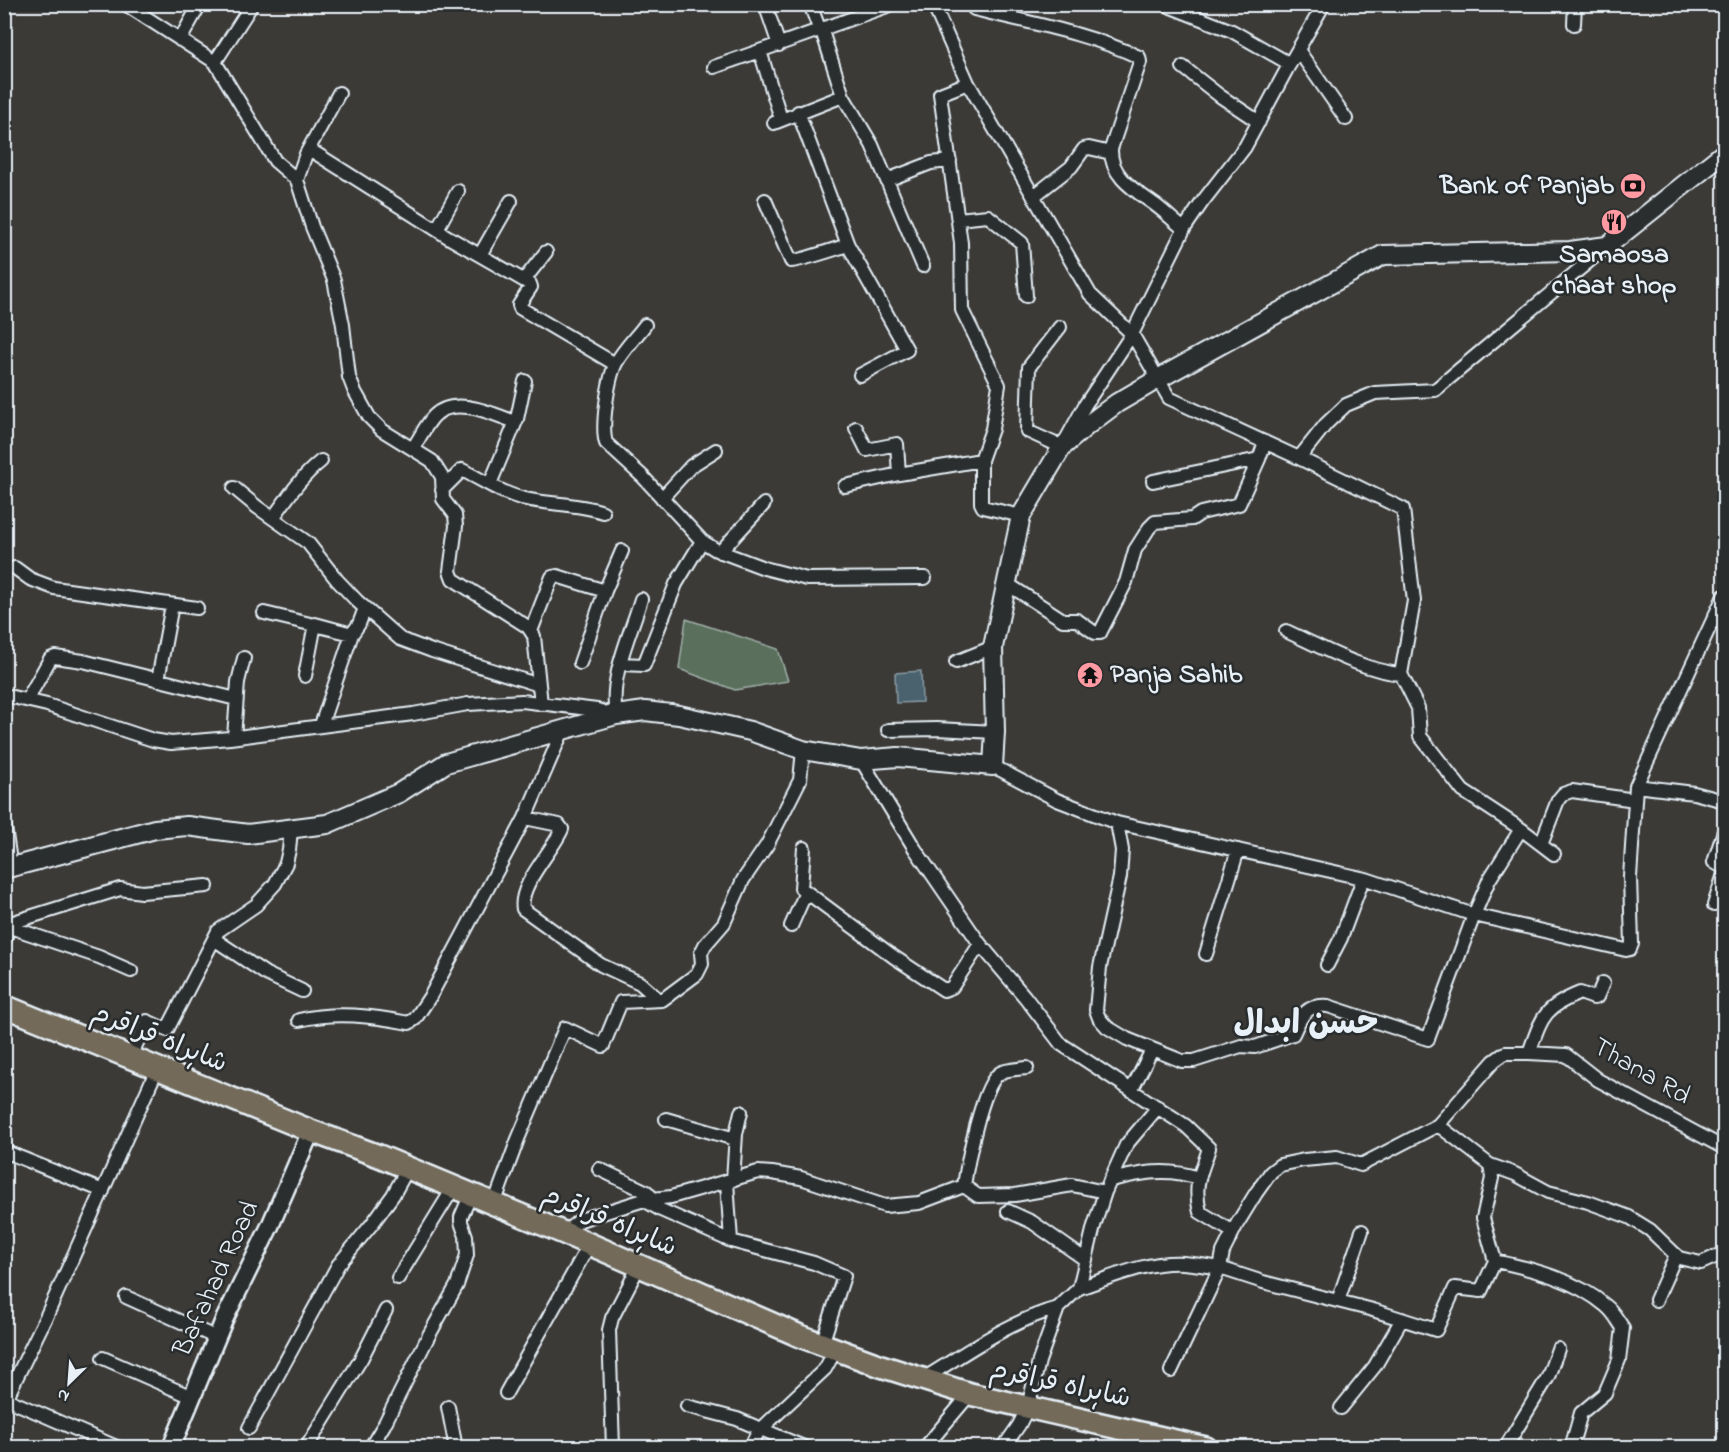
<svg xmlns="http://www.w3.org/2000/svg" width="1729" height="1452" font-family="'Indie Flower','Playpen Sans Arabic',sans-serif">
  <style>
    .green { fill: #5a705c; stroke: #a1b0aa; stroke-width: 1.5 }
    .water { fill: #49626d; stroke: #899ba5; stroke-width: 1.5 }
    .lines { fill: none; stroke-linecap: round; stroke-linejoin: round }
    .minor-casing { stroke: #e8f1f8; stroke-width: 16 }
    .tertiary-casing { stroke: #e8f1f8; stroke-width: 21 }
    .secondary-casing { stroke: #e8f1f8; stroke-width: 22 }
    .trunk-casing { stroke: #e8f1f8; stroke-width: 26 }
    .minor { stroke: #2a2d2e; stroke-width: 12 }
    .tertiary { stroke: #2a2d2e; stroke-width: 16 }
    .secondary { stroke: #2a2d2e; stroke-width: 18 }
    .trunk { stroke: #736b5a; stroke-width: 21 }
    .rail-casing { stroke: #e8f1f8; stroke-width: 6 }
    .rail { stroke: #2a2d2e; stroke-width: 4; stroke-dasharray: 11; stroke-linecap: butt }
    .labels { text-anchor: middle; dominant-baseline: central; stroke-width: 5; stroke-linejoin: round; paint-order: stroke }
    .poi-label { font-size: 27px; font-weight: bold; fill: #e8f1f8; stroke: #2a2d2e; text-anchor: end }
    .street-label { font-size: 27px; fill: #e8f1f8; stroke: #2a2d2e }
    .district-label { font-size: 33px; font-weight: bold; fill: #e8f1f8; stroke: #2a2d2e }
  </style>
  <rect width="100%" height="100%" fill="#3c3a37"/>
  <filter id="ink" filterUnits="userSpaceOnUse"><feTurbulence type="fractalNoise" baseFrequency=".0167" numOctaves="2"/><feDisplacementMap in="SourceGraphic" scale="12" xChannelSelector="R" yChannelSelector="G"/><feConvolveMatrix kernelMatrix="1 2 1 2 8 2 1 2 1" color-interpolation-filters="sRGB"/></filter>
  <g filter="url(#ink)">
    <path class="green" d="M686,619l92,30 10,32 -53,9 -56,-21z"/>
    <path class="water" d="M921,671l1,31 -26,1 -1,-30z"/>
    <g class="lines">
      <defs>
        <path id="minor" d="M125,4l90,58 60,99 22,19 15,47 22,53 9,45 6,52 5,13 15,27 13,13 50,31 10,16 1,22 12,16 1,11 -6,45 3,8 75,48 6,9 7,68
          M810,4l10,27
          M933,4l35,79 122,211 42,40 37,64 130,60 27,-34 20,-19 29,-12 60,-3 171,-143
          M766,7l13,38
          M1171,7l61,24 58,33
          M974,9c55,14 114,24 165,48l1,5 -29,87c-1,29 27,43 47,58 9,7 17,15 26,22
          M1574,24l1,-20
          M822,31l21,65 29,49 51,121
          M180,40l20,-36
          M1298,50l48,69
          M760,51l21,68
          M215,62l36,-56
          M714,67l179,-63
          M1183,67l37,29 39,26
          M968,83l-28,11 21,149 1,67 37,75 -7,44 -11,31v43l2,4 38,9
          M798,112l50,133 59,105 -47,25
          M774,123l69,-27
          M309,149l139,88 82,47 1,3 -12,18 1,3 95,56
          M297,180l9,-26 33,-61
          M887,180l44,-17 19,-2
          M1034,196l37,-29 13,-18 5,-1 22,5
          M765,200l26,61c6,1 47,-13 57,-16
          M958,219l30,-3 34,27 4,53
          M437,229l21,-38
          M480,255l31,-54
          M524,280l22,-28
          M645,325c-9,12 -22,25 -29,38 -8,16 -15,64 -10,80l37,34 59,64 14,9 48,18 43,11 118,-1
          M1060,327l-31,40 -2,64 35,16 23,-42 47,-71 52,-105 19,-28 42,-54 43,-80 36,-63
          M856,428l11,22 30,-6 2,30
          M413,448c7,-10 13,-24 21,-32 20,-21 59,-2 81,6
          M1299,458l104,51 11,92 -13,73 17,34 2,28 43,55 58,38 33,25
          M1153,481l106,-22
          M490,484l27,-65 8,-38
          M845,486l54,-12 82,-14
          M234,488l23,19 51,36 29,37 20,21 43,38 32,12 107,34
          M442,490l20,-20c19,9 38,23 59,28 27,7 55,5 82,14
          M662,498l29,-32 25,-16
          M273,518c15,-21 28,-41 48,-57
          M720,552l44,-48
          M15,568l15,11 24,9 143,20
          M1006,583l57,37h14l18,13h5l26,-51 9,-32 14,-22 6,-6 37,-3 9,-6 38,-9 20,-45 6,-17
          M264,613l88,21 -37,-10 -10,52
          M531,631l21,-54 5,-1 48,15
          M1286,631c35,16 78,40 115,43
          M956,662l37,-15
          M580,663l25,-72 17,-40
          M621,664l23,1 32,-81 26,-43
          M158,680l14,-75
          M4,695l43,10 106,35 18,3 59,-5 183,-24 55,-10 54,-3 75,9 17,5
          M27,700l23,-41 5,-2 28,4 153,38
          M616,715c-7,-38 14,-79 25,-116
          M321,725l31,-91 7,-10 6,-16
          M888,730l49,-1 58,3
          M234,737l4,-55 6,-24
          M861,760l54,89 65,95 45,53 36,47 125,82 23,22c-8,27 -16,35 -9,64l33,20
          M993,766l64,34 60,23 249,56 108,36 152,35 4,-1 2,-5 -2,-67 6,-91 88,-190
          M1636,786l58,7 30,8
          M525,818l34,7 3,4c-9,22 -44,56 -39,80l78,56 39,18 19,17
          M4,821l7,47
          M1117,823l5,27 -2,27 -20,90 -4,43 3,8 8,9 20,12 55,22h12l47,-15 14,1 38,-13c8,-18 13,-30 35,-28l100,33 46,-124 15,-35 32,-51
          M1724,831l-10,31 10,6
          M1541,844l17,-44 5,-6 9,-3 63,9
          M804,848l-3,40 93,69 50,33 8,-3 28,-43
          M1714,905l10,-31
          M4,925l116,-36 22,3 65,-6
          M4,925l95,32 32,14
          M791,926l15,-34
          M4,928l2,8 -2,5
          M214,939l52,35 36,17
          M1206,954l32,-104
          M1327,965l14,-27 22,-59
          M299,1020c36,-9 74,-4 110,3l6,-4 16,-24 94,-177 38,-88
          M1529,1053l37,2 32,25 126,68
          M130,1058l17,-37 20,9 51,-99 38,-26 19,-21 11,-21 3,-13 2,-20
          M1132,1089l20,-39
          M666,1119l69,20
          M1438,1125l52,40 25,9 33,18 40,10 41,15 21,13 29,28 22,5 23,-10
          M4,1151l99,40
          M1490,1165l2,13 -9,40 12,43c38,8 81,19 111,45 7,5 12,15 17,22l-4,32 -14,33 -24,20 -10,35
          M599,1169l48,23 6,7
          M733,1180l3,-46 5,-22
          M1110,1180c31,-7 57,-13 88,-2
          M964,1186l14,10 37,-1 57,-10 33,7 21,-47 32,-38
          M964,1186c3,-21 18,-103 36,-113 6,-4 19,-4 27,-5
          M644,1200l17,10 70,31 -4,-59
          M494,1204l24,-65 47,-111 38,18 18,-44 41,-2 35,-26 5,-10 -1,-11 4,-8 19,-22 19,-43 24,-35 33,-65 3,-30
          M1008,1211l24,11 54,38
          M564,1233l16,-13 64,-20 27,-3 87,-25 14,1 29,5 84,28 34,-3 45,-17
          M731,1241l83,22 30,13 -22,68
          M398,1278l56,-91
          M1079,1288c33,-11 68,-27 104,-25 12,1 25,3 37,5l3,-16 14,-28 19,-31 15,-21 9,-7 24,-5 33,-3 24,8 77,-40 56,-64 11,-8h24c13,-36 14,-45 51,-60l14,5 3,-1 6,-14
          M126,1297l91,41
          M1656,1300l20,-45
          M1338,1301l24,-70
          M103,1358l89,39
          M1171,1371l49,-103 43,14 110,28 63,20 19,-42 26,3 14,-30
          M923,1379c43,-26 86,-58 135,-71
          M506,1393l83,-148
          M4,1398l115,50
          M6,1399l41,-84 110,-246
          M687,1406l50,13 69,29
          M448,1407l8,41
          M1341,1408l34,-42 27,-47
          M249,1428l89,-163 34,-41 21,-29 15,-27
          M306,1448l55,-89 25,-49
          M370,1448l14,-23 44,-88 29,-52 10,-30 -1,-19 -5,-14v-5l10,-23
          M613,1448l-4,-118 3,-12 27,-52
          M750,1448l8,-16 67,-63 11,-20
          M922,1448l5,-3 43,-51
          M1003,1448l16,-23 9,-18 11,-46 19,-53 21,-20 15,-62 11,-34
          M1505,1448l43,-71 10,-28"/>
        <path id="tertiary" d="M171,1448l53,-128 46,-94 41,-95"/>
        <path id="secondary" d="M4,869l151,-40 32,-3 61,8 79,-10 72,-31 47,-30 170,-48 29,-4 34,4 71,16 53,19 58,10 37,-3 95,9 2,-34 -2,-85 28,-131 41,-69 27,-23 28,-21 41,-24 225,-124 187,-4 37,-5 117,-93"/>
        <path id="trunk" d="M4,1006l307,125 68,25 185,77 236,103 81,30 89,28 236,54"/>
      </defs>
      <use href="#minor" class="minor-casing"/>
      <use href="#tertiary" class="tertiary-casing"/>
      <use href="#secondary" class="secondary-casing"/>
      <use href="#trunk" class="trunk-casing"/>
      <use href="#minor" class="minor"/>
      <use href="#tertiary" class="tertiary"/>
      <use href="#secondary" class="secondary"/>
      <use href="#trunk" class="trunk"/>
      <defs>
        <path id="rail" d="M4,1441l16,7"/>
      </defs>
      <use href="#rail" class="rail-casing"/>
      <use href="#rail" class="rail"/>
    </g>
  </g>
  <defs>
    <symbol id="bank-disc" viewBox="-11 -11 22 22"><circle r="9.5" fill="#ff9aa2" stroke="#2a2d2e"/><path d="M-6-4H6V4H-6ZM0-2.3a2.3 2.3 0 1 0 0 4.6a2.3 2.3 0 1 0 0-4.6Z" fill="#111"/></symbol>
    <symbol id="restaurant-disc" viewBox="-11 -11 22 22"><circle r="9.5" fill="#ff9aa2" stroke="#2a2d2e"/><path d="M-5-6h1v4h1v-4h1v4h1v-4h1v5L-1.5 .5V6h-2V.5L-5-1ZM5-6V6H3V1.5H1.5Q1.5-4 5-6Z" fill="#111"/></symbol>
    <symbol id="temple-disc" viewBox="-11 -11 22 22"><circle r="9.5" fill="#ff9aa2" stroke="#2a2d2e"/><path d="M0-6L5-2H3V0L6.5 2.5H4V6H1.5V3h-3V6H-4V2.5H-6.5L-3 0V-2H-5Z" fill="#111"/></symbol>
  </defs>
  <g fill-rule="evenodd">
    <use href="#bank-disc" x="1618" y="171" width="30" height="30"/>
    <use href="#restaurant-disc" x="1599" y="207" width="30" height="30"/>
    <use href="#temple-disc" x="1075" y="660" width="30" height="30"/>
  </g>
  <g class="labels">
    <g class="poi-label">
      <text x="1614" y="186">Bank of Panjab</text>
      <text x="1614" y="255" text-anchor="middle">Samaosa<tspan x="1614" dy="31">chaat shop</tspan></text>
      <text x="1110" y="675" text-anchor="start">Panja Sahib</text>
    </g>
    <g class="street-label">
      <text transform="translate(159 1039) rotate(22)">شاہراہ قراقرم</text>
      <text transform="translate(1641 1072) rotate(30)">Thana Rd</text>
      <text transform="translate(609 1222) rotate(23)">شاہراہ قراقرم</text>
      <text transform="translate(217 1279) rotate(-65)">Bafahad Road</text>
      <text transform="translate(1060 1385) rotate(12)">شاہراہ قراقرم</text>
    </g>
    <g class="district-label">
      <text x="1306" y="1025">حسن ابدال</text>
    </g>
  </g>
  <rect width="1729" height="1452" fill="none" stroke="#2a2d2e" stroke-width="24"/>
  <rect x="12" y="12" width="1705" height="1428" fill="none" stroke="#e8f1f8" stroke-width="2" filter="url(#ink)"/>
  <g transform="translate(69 1383) rotate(205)" stroke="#2a2d2e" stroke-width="4.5" paint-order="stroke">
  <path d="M0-4.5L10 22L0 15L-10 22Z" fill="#e8f1f8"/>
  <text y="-9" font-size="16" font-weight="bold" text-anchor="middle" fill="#e8f1f8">N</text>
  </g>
</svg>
